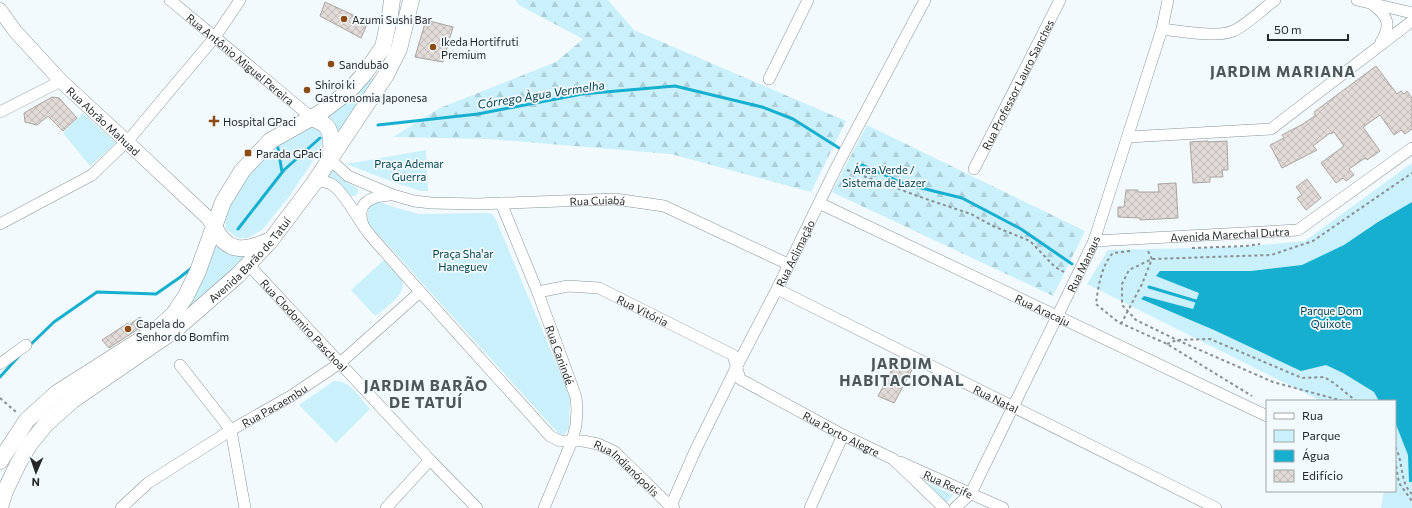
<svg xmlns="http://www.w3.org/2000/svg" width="1412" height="508" font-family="Commissioner,sans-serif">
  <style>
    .green { fill: #caf0fb }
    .forest { fill: url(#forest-firs) }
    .water { fill: #16afcf }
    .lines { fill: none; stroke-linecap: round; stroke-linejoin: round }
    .stream { stroke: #16afcf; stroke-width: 3 }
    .building { fill: url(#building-cross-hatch); stroke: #aaa4a0 }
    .minor-casing { stroke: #8b9395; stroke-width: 12 }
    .tertiary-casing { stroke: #8b9395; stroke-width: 15 }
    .secondary-casing { stroke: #8b9395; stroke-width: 17 }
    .path { stroke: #898e90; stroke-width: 2; stroke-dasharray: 3 3; stroke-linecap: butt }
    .minor { stroke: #fff; stroke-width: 11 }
    .tertiary { stroke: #fff; stroke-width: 14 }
    .secondary { stroke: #fff; stroke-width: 16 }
    .poi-dot { fill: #8b4b13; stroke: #f2fafd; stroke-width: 1.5 }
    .labels { text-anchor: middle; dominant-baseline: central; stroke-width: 3.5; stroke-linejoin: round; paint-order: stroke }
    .poi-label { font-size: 11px; fill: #252829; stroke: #f2fafd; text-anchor: start }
    .street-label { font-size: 11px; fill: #252829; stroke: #f2fafd }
    .park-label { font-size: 11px; fill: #03414e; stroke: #f2fafd }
    .water-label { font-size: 12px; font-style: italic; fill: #084452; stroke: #f2fafd }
    .district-label { font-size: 15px; font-weight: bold; letter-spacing: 1px; fill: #4f5658; stroke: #f2fafd }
  </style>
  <defs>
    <pattern id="forest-firs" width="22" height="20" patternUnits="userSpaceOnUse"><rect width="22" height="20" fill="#caf0fb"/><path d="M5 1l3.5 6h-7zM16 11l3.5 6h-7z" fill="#adced7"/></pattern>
    <pattern id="building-cross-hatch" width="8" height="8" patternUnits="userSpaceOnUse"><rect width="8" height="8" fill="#e1dad6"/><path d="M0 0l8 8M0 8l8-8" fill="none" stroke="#c1bbb8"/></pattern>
  </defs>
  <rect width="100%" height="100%" fill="#f2fafd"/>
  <path class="green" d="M371,77l3,3 -35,54 -16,-15z
    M83,113l33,30 -26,23 -27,-33z
    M312,127l10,6v11l-13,23 -21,31 -26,32 -15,8h-9l-12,-9 -1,-13 13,-30 19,-26 42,-29z
    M426,150l2,41h-7l-28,-9 -47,-18z
    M1412,163v345h-31l3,-17h11v-90h-74l-234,-117 21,-34 130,-3 67,-6z
    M331,169l13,12 12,6 2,2v4l-3,3h-4l-8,-8 -16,-13z
    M380,202l13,5 26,7 68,-1 5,1 4,6 74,176 -1,32 -5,7 -5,-1 -192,-212c1,-13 0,-16 13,-20z
    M217,238l34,14 -84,76z
    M384,260c5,6 13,12 17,19 9,13 -17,30 -26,37l-24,-26z
    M334,381c16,-1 26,17 36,28l-34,34 -37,-38z
    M918,478l35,17 -9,12z"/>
  <path class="forest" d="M515,0h93l26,30 212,91 -35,71 -140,-38 -182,-15 -96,-2 47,-29 116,-46 27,-23 -64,-34z
    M867,125l218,106 -32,65 -221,-104z"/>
  <path class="water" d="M1412,202v280h-3l-1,-27 -13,-33v-21h-16l-5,-9 -31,-19 -17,-8 -25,6 -87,-41 -73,-31 3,-3 49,13 6,-16 -43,-17 4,-5h91l51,-6 42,-20 34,-23z"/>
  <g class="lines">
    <path class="stream" d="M378,125l100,-11 104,-20 93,-8 87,21 31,12 46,29
      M278,148l4,24
      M862,165l43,19 57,14 59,31 51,35
      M238,229l46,-59 36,-32
      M1149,287l50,15
      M28,347l26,-25 43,-30 59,2 23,-16 14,-11
      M0,377l19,-21"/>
  </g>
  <path class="building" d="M325,2l43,20 -7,16 -41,-22z
    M426,20l27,7 -10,35 -28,-5z
    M1376,66l21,28 4,-3 3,3 3,-3 5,7v31l-7,5 -4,-4 -7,5 -14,-20 -17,12 17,24 -13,9 -2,-2 -16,11 5,6 -8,6 -3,-3 -7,5 -15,-20 23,-17 -10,-14 -3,2 -1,-1 -17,13 4,4 -35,18 -12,-23 14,-7 -2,-3 21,-11 13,-9 -2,-3z
    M52,97l7,1 18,20 -14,13 -15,-15 -11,9 -12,-3 -1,-9z
    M1208,141v1l19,-1 1,29h-6l1,7h-13v5l-17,1 -3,-41z
    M1307,179l14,19 -15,12 -9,-12 5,-3 -6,-8z
    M1176,183l2,35 -38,2v-2l-22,-1v-10h6l2,-17h12v2h21l-1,-8z
    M140,317l6,7 -37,24 -7,-8 26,-17 1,2z
    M897,360l16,8 -19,35 -16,-7z"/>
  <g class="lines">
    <defs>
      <g id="minor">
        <path id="s1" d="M170,0l141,117"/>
        <path d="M1357,0l55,13"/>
        <path d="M1373,5c16,11 18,21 8,37"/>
        <path d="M1162,29c18,2 55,9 71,2 11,-4 31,-23 42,-31"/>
        <path d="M769,79l39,-79"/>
        <path d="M0,112l61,-31"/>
        <path d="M1128,137l143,-8 141,-108"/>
        <path id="s2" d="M331,156l4,8 13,12 45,19 21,6 17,2 47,1 137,-5 49,7 124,58"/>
        <path id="s3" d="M974,169l86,-169"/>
        <path id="s4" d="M314,183c7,-2 14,-2 20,3 12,9 25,36 36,49 59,68 120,134 180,201l10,5h23l15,3 17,8 51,50 8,6"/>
        <path id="s5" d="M501,203l37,90 38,104 1,13 -1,15 -4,16 -28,67"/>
        <path id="s6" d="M819,203l448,213"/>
        <path d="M0,224l92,-49 39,-38 84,-100 25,-37"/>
        <path d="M363,225c-8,-22 8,-29 27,-30"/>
        <path id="s7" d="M1094,241l204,-11 114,-82"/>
        <path id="s8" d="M248,264l182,196 47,48"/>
        <path id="s9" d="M777,289l439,219"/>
        <path id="s10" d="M538,293l5,-2 25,-5 31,2 134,67 7,24 103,56 50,24 51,49"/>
        <path d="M0,364l26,-19"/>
        <path d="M180,365l51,65 14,78"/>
        <path id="s11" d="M900,462l103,46"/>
        <path id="s12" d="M121,508l27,-25 83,-53 60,-34 49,-33 80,-71"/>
        <path d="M386,508l44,-48"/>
        <path id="s13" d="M670,508l25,-57 42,-85 40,-77 60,-123 88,-166"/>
        <path d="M810,508l33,-73"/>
        <path id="s14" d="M955,508l16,-15 123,-252 68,-212 6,-29"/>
      </g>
      <g id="tertiary">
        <path id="s15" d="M0,10l15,21 46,50 66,61 81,76 6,8"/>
      </g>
      <g id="secondary">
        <path d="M311,117c5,3 10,5 14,8 8,6 6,22 6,31"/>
        <path d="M214,226c12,27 30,26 54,15"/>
        <path d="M0,461l27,-41 30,-27 99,-63 17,-15 13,-19 12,-25 25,-69 19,-31 28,-30 50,-28 29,-22 16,-18 18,-26 7,-32 2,-15"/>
        <path id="s16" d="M0,507l5,-16 13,-27 11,-19 17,-21 27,-24 102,-70 63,-55 33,-35 43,-57 72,-108 13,-26 12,-49"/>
      </g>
    </defs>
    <use href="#minor" class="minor-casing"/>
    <use href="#tertiary" class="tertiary-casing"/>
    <use href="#secondary" class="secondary-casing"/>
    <path class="path" d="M847,170l79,29 45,15 22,12 37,15 25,26 11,6
      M1192,248l54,-2 14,-2
      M1130,251l-17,2c-12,13 -15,35 -17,51l22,18 49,22 85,52
      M1121,324l21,-40 10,-25 -5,-10
      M1167,344l10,-4 33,-1 92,39 22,-1 10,6 22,18
      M0,398l16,14
      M1343,401l-70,-19 -96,-42 -41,-20 -14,-15v-21l7,-14 23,-11 119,-4 42,-14 99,-68
      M1395,447c9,14 4,35 17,47
      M1395,460l4,23 13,18"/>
    <use href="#minor" class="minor"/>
    <use href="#tertiary" class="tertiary"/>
    <use href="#secondary" class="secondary"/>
  </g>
  <g class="poi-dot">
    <circle cx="344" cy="19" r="4"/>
    <circle cx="433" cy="47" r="4"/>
    <circle cx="331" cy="64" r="4"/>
    <circle cx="307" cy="90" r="4"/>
    <path d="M212 115h4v4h4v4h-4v4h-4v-4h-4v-4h4z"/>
    <rect x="244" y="149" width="8" height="8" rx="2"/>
    <circle cx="128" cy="329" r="4"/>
  </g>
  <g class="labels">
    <g class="poi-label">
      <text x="352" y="19">Azumi Sushi Bar</text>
      <text x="441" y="41">Ikeda Hortifruti<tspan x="441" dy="13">Premium</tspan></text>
      <text x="339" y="64">Sandubão</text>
      <text x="315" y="84">Shiroi ki<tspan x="315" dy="13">Gastronomia Japonesa</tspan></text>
      <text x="223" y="121">Hospital GPaci</text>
      <text x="256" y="153">Parada GPaci</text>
      <text x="136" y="323">Capela do<tspan x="136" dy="13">Senhor do Bomfim</tspan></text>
    </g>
    <g class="street-label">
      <text stroke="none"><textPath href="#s1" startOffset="92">Rua Antônio Miguel Pereira</textPath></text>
      <text stroke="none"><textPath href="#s3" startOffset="95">Rua Professor Lauro Sanches</textPath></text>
      <text stroke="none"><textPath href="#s15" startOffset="152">Rua Abrão Mahuad</textPath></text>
      <text stroke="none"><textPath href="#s2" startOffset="281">Rua Cuiabá</textPath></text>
      <text stroke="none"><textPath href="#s7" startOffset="136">Avenida Marechal Dutra</textPath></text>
      <text stroke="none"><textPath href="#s13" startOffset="284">Rua Aclimação</textPath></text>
      <text stroke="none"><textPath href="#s16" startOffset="358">Avenida Barão de Tatuí</textPath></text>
      <text stroke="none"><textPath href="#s14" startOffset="277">Rua Manaus</textPath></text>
      <text stroke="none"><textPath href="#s10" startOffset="111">Rua Vitória</textPath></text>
      <text stroke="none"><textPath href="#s6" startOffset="248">Rua Aracaju</textPath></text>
      <text stroke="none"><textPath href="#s8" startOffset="83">Rua Clodomiro Paschoal</textPath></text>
      <text stroke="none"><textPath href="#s5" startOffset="163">Rua Canindé</textPath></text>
      <text stroke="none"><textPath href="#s9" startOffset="245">Rua Natal</textPath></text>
      <text stroke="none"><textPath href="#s12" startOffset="185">Rua Pacaembu</textPath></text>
      <text stroke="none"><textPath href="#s10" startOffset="352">Rua Porto Alegre</textPath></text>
      <text stroke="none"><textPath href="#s4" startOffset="439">Rua Indianópolis</textPath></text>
      <text stroke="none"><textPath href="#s11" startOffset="53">Rua Recife</textPath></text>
    </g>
    <g class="park-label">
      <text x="409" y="163">Praça Ademar<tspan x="409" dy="13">Guerra</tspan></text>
      <text x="884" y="169">Área Verde /<tspan x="884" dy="13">Sistema de Lazer</tspan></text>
      <text x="463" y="253">Praça Sha'ar<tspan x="463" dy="13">Haneguev</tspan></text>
      <text x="1331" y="310">Parque Dom<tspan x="1331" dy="13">Quixote</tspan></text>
    </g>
    <g class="water-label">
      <text transform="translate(541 94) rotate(-9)">Córrego Àgua Vermelha</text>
    </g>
    <g class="district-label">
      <text x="1283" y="71">JARDIM MARIANA</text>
      <text x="902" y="363">JARDIM<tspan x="902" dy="17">HABITACIONAL</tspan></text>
      <text x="426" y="385">JARDIM BARÃO<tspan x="426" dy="17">DE TATUÍ</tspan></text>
    </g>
  </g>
  <rect x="1266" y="400" width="130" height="92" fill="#f2fafd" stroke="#a0a6a8"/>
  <rect x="1274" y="413" width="20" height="6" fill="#ffffff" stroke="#a0a6a8"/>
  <text x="1302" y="420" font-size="12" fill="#252829">Rua</text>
  <rect x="1274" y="430" width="20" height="12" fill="#caf0fb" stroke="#a0a6a8"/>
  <text x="1302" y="440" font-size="12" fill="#252829">Parque</text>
  <rect x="1274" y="450" width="20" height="12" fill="#16afcf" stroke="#a0a6a8"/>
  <text x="1302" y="460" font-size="12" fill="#252829">Água</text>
  <rect x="1274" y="470" width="20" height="12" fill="url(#building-cross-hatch)" stroke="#a0a6a8"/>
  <text x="1302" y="480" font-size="12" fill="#252829">Edifício</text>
  <g transform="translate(36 472) rotate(182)" stroke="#f2fafd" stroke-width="3" paint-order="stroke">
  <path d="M0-3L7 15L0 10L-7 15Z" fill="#252829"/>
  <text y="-6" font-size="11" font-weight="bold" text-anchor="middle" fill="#252829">N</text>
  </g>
  <path d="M1268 34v6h80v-6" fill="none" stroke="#252829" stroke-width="2"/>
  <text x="1274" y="34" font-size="12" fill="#252829" stroke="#f2fafd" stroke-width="3" paint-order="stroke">50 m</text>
</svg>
